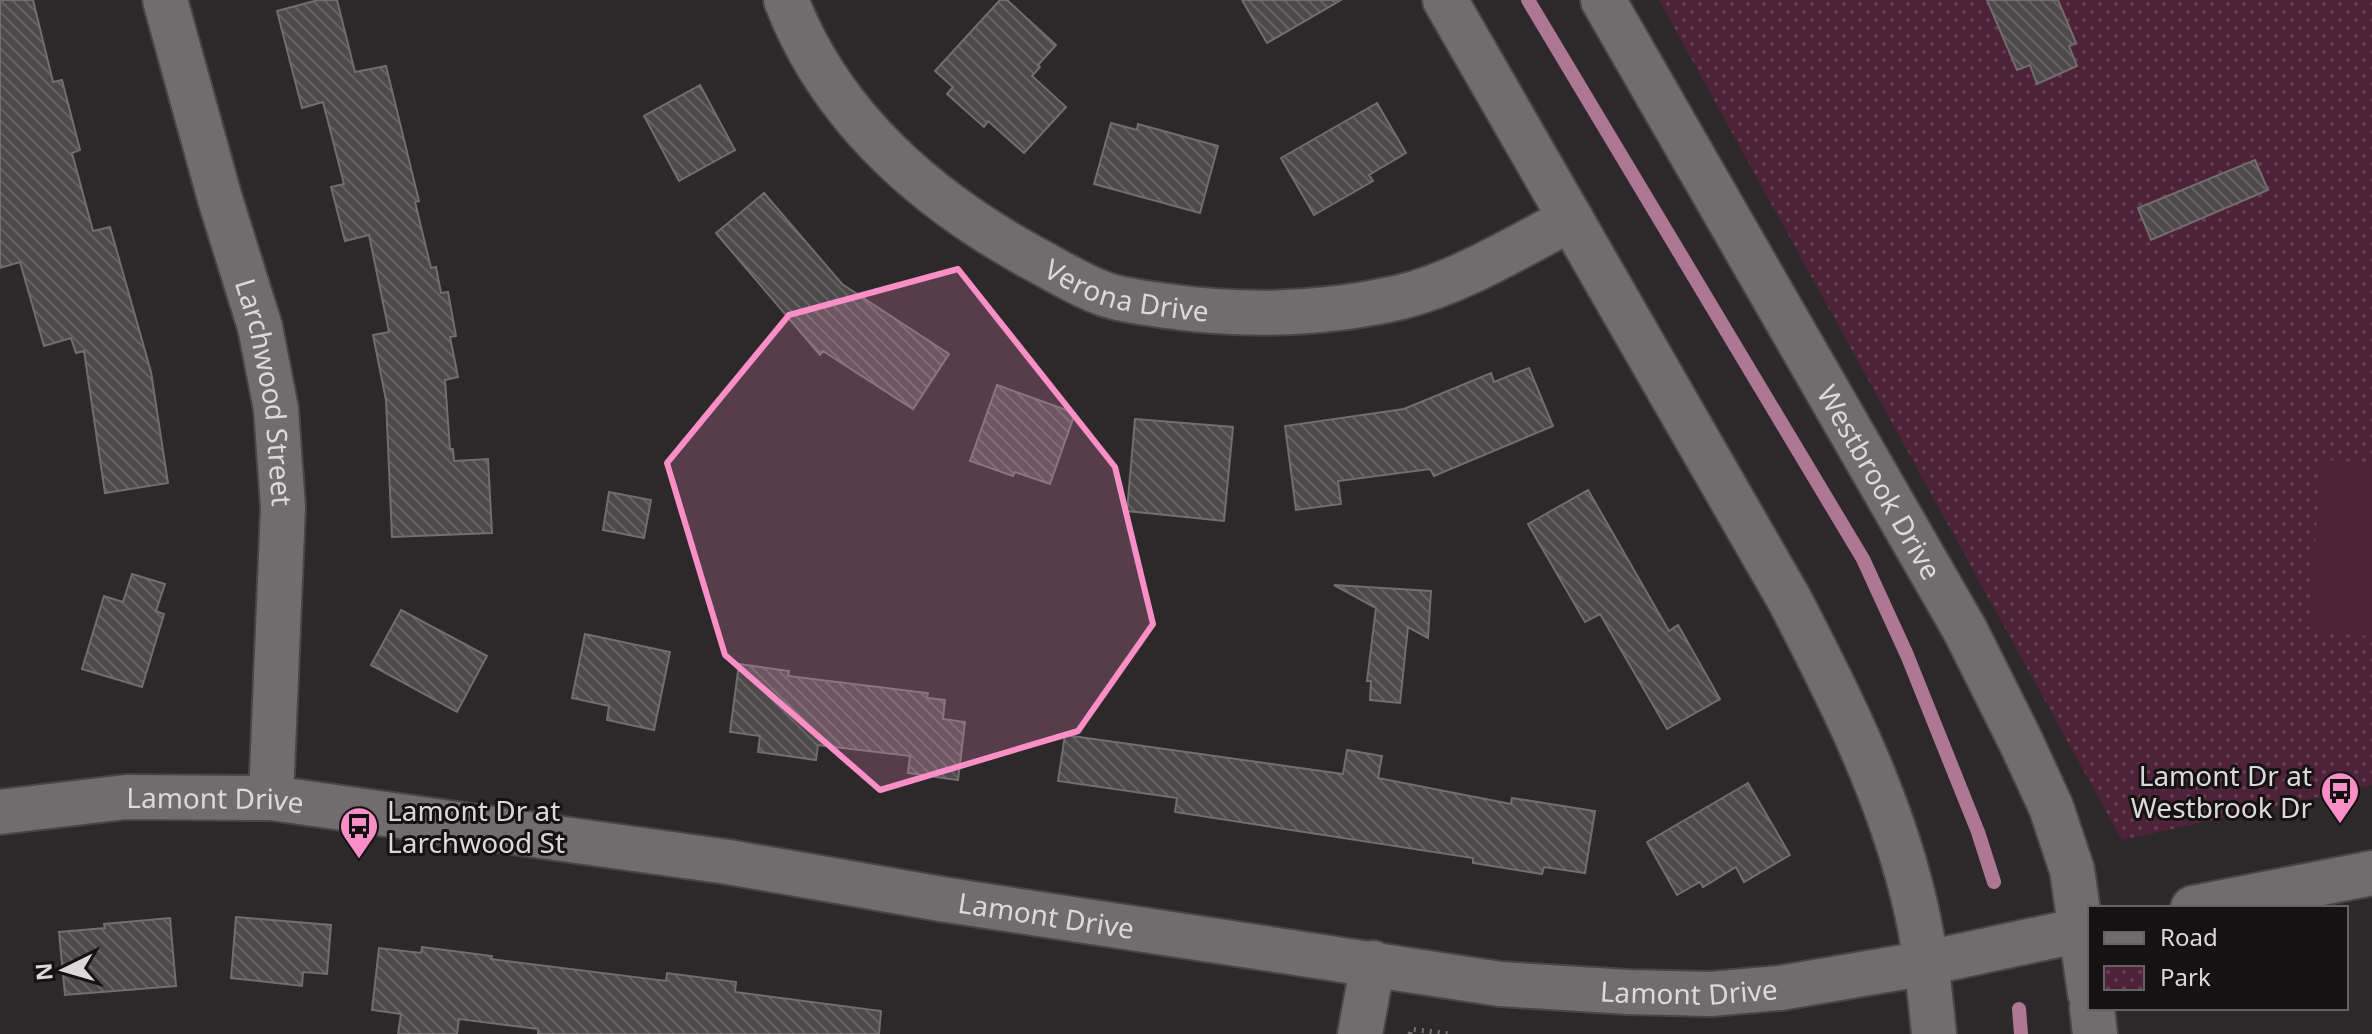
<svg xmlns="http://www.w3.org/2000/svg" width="2372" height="1034" font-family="'Noto Sans',sans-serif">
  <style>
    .park { fill: url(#park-dots) }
    .pitch { fill: #4e233a }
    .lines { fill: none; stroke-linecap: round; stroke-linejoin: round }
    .stream { stroke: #ae7895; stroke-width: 14 }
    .building { fill: url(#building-back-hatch); stroke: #726d6f; stroke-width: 2 }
    .minor-casing { stroke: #494547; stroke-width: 48 }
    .path { stroke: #757173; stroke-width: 5; stroke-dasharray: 2 6; stroke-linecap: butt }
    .minor { stroke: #716c6e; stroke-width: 44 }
    .marked { fill: #fa8fc7; fill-opacity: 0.2; stroke: #fa8fc7; stroke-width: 6; stroke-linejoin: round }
    .labels { text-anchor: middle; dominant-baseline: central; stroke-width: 6; stroke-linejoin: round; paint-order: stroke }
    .street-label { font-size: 28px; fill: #dcd9db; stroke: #141213 }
    .poi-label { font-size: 28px; fill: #dcd9db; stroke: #141213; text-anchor: end }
  </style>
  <defs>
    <pattern id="park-dots" width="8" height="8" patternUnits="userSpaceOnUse" patternTransform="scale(2)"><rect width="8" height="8" fill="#4e233a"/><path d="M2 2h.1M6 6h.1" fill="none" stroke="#674256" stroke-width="1.8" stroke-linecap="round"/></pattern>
    <pattern id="building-back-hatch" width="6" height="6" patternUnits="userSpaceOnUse" patternTransform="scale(2)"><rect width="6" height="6" fill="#4d484a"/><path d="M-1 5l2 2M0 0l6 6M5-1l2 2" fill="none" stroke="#666264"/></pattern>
  </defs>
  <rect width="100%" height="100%" fill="#2d282a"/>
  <path class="park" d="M1659,0h713v785l-250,55z"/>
  <path class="pitch" d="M2321,460l51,3v173l-63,-4z"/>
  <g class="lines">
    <path class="stream" d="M1528,0l335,559 44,96 71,177 16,50
      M2019,1009l2,25"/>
  </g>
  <path class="building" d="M0,0h33l20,82 9,-2 18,70 -8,3 21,78 17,-4 41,145 17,111 -63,10 -21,-142 -8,2 -5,-15 -27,8 -24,-84 -20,6z
    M318,0h19l18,72 31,-6 33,135 -4,1 16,66 5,-1 5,26 7,-1 8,44 -6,1 8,40 -13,3 5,69h3l1,12 34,-2 4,74 -100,4 -6,-137 -13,-65 16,-3 -20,-97 -24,6 -14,-54 13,-3 -21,-82 -21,6 -25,-97z
    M1000,0h7l49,45 -18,20 2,2 -8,9 34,31 -42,46 -36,-32 -4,6 -37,-33 6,-7 -18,-16z
    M1242,0h99l-74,43z
    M1987,0h71l18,43 -7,3 8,20 -40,18 -7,-19 -13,5z
    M700,85l35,65 -56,31 -35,-65z
    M1377,103l29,50 -37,22 4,6 -59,34 -33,-57z
    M1111,123l26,7 1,-6 80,22 -18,67 -106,-29z
    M2255,160l13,30 -117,50 -13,-32z
    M764,193l78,91 107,70 -36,55 -90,-58 -3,4 -104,-122z
    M1529,368l24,58 -119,50 -4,-7 -92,12 3,23 -45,6 -11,-84 119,-17 87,-36 3,9z
    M997,385l78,28 -25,71 -35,-12 -2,4 -43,-15z
    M1135,419l98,8 -9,94 -97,-10z
    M1588,490l81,141 9,-6 42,74 -53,30 -67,-115 -15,8 -57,-98z
    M609,492l42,8 -7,38 -41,-8z
    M132,574l33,10 -9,27 8,3 -22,73 -60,-18 22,-73 19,6z
    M1334,585l97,6 -3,47 -20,-11 -8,76 -30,-3 1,-19h-4l9,-73z
    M401,610l86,46 -30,56 -86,-47z
    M585,634l85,18 -16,78 -47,-10 2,-14 -37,-8z
    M739,664l50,7 -1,5 140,17 -1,5 18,2 -2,19 22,3 -7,58 -50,-7 2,-17 -92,-11 -2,15 -58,-8 2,-16 -30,-4z
    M1065,735l278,39 4,-24 35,6 -4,22 133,26 1,-6 83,13 -10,62 -41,-6 -2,7 -69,-11v-5l-298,-46 2,-14 -119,-17z
    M1748,783l42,72 -46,27 -8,-15 -33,20 -3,-5 -23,13 -30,-53z
    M236,917l95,8 -4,49 -24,-2 -1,14 -71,-8z
    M170,918l6,68 -111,9 -6,-63 46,-4 -1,-4z
    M422,947l70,9 -1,3 175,22 1,-8 69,9 -1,10 146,19 -2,23h-341v-5l-79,-10 -2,15h-59l3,-20 -29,-4 7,-62 42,5z"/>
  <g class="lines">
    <defs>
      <g id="minor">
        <path id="s1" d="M165,0l55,199 40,128 16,82 7,98 -12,291"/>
        <path id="s2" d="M786,0c45,117 138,198 245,257 25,13 49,29 76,38 19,6 40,8 60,11 78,11 156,9 234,-9 60,-15 116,-50 170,-78"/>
        <path d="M1445,0l344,599c52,100 104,203 128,314 9,40 13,81 17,121"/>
        <path id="s3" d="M1603,0l362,630 56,112 30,65 21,63 18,123"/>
        <path id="s4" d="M0,812l126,-15 145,1 457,64 213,37 559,85 128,8 82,2 70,-6 147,-25 163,-35"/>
        <path d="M2193,908l179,-35"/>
        <path d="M2092,1008l3,26"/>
        <path d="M1360,1034l13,-71"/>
      </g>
    </defs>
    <use href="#minor" class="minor-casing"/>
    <path class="path" d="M1410,1034l1,-5 38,5"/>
    <use href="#minor" class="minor"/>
  </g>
  <path class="marked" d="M958,269l157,198 38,157 -75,107 -198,59 -155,-135 -58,-192 122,-148z"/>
  <defs>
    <symbol id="bus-pin" viewBox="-11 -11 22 30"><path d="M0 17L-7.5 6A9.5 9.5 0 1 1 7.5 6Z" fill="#fa8fc7" stroke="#141213"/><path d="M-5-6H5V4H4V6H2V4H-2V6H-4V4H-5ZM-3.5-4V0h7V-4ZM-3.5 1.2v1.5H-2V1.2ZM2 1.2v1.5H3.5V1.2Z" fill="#111"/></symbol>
  </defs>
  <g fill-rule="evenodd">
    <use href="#bus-pin" x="2318" y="769" width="44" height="60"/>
    <use href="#bus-pin" x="337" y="804" width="44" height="60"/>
  </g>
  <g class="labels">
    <g class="street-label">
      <text stroke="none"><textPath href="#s2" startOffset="466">Verona Drive</textPath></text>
      <text stroke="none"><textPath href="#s1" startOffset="406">Larchwood Street</textPath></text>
      <text stroke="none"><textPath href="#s3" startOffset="556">Westbrook Drive</textPath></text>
      <text stroke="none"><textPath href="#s4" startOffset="216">Lamont Drive</textPath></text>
      <text stroke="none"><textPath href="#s4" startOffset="1056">Lamont Drive</textPath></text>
      <text stroke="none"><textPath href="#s4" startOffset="1704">Lamont Drive</textPath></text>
    </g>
    <g class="poi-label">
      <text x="2312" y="775">Lamont Dr at<tspan x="2312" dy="32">Westbrook Dr</tspan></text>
      <text x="387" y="810" text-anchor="start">Lamont Dr at<tspan x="387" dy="32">Larchwood St</tspan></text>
    </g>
  </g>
  <rect x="2088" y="906" width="260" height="104" fill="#141213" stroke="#646263" stroke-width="2"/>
  <rect x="2104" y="932" width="40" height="12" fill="#716c6e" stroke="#646263" stroke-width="2"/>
  <text x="2160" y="946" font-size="24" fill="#dcd9db">Road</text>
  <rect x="2104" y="966" width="40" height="24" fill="url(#park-dots)" stroke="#646263" stroke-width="2"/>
  <text x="2160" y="986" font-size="24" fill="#dcd9db">Park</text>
  <g transform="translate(64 970) rotate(265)" stroke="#141213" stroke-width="6" paint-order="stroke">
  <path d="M0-6L14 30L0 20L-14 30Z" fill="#dcd9db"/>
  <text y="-12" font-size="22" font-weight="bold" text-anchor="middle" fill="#dcd9db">N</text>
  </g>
</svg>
